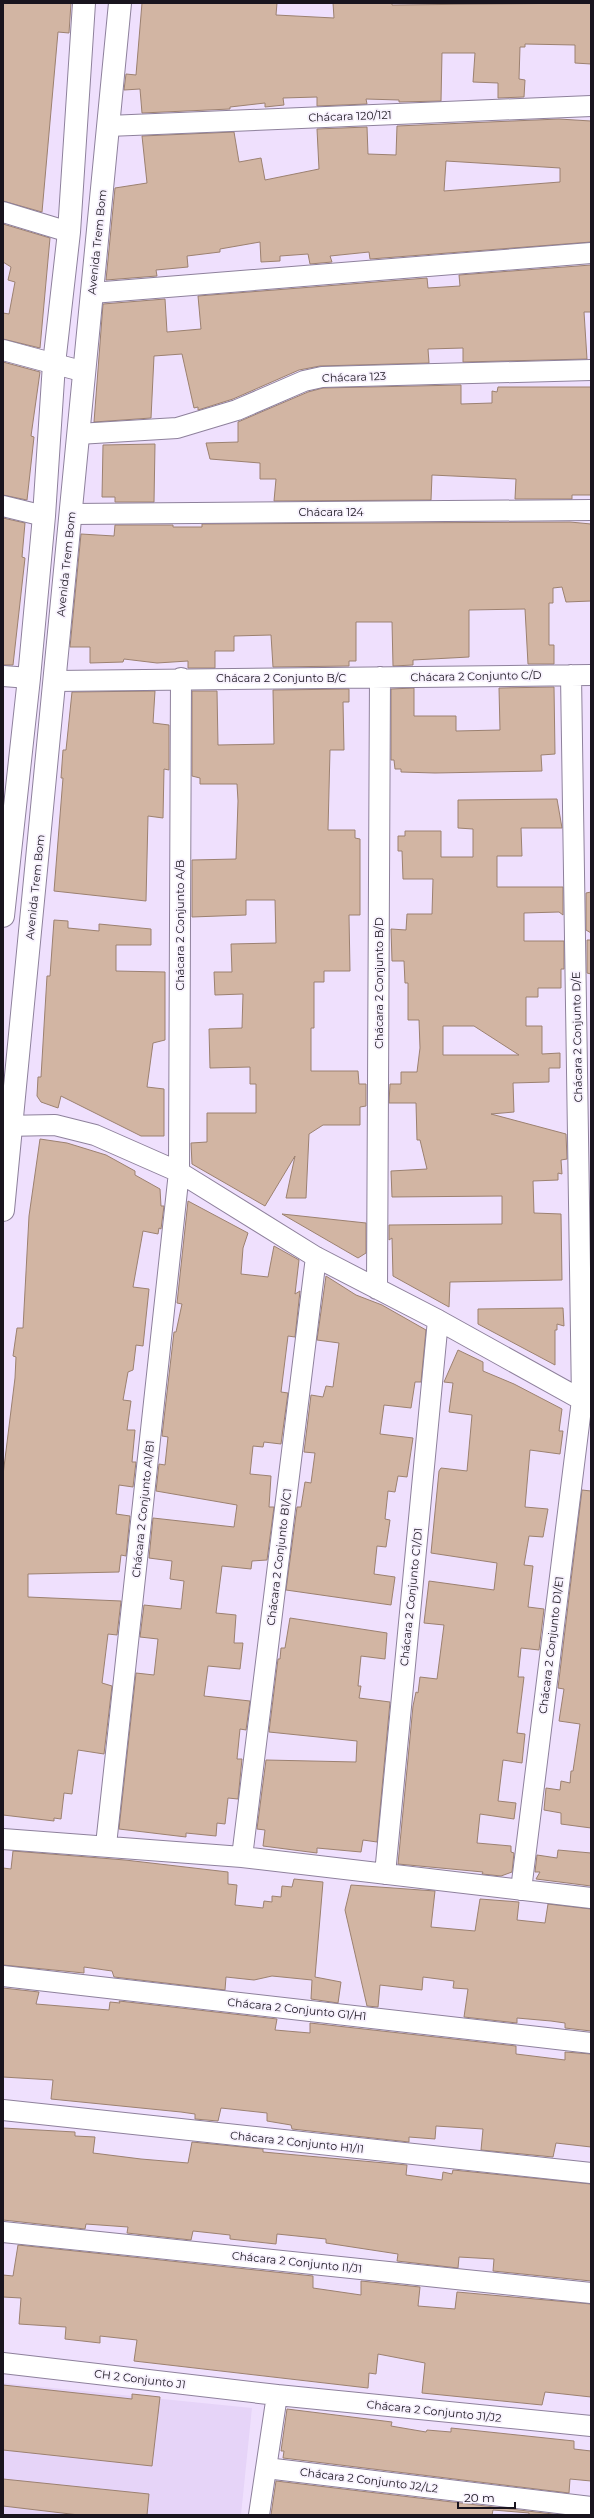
<svg xmlns="http://www.w3.org/2000/svg" width="594" height="2518" font-family="Montserrat,sans-serif">
  <style>
    .built { fill: #e6d4f8 }
    .building { fill: #d2b5a3; stroke: #9c8170; fill-rule: evenodd }
    .lines { fill: none; stroke-linecap: round; stroke-linejoin: round }
    .street-casing { stroke: #8e819c; stroke-width: 22 }
    .secondary-casing { stroke: #8e819c; stroke-width: 24 }
    .street { stroke: #fff; stroke-width: 20 }
    .secondary { stroke: #fff; stroke-width: 22 }
    .labels { text-anchor: middle; dominant-baseline: central; stroke-width: 3.5; stroke-linejoin: round; paint-order: stroke }
    .street-label { font-size: 11px; fill: #19141e; stroke: #f7f1fd }
  </style>
  <rect width="100%" height="100%" fill="#efe0fd"/>
  <path class="built" d="M3,2383l249,25 -11,107h-238z"/>
  <path class="building" d="M3,3h68l-2,30 -11,-1 -16,180 -39,-11z
    M142,3h135l-1,12 58,3 -1,-15h59v2l199,-2v61l-16,-1v-18l-50,-1v3h-5l-1,32 6,1 -1,17 -26,1v-15l-25,-1 2,-29h-33l-1,48 -42,1v-2l-33,-1 1,5 -50,2v-9l-34,1 1,7 -19,2v-4l-35,4v2l-88,4 -2,-24 -16,1 2,-16 10,1z
    M559,119l32,2v121l-221,17 -1,-7 -39,4 2,6 -22,2 -2,-10 -28,2v5l-19,1 -1,-20 -40,7v3l-33,4 1,11 -32,3 1,6 -51,4 9,-92 32,-5 -5,-47 92,-4 5,30 22,-4 4,22 54,-11 -2,-40 50,-2 1,27 28,1 1,-29zM446,161l114,7v14l-116,9z
    M3,224l47,14 -10,110 -37,-9v-26l6,1 6,-32 -7,-2 3,-13 -8,-5z
    M591,265v47h-7l3,47 -124,3v-14l-35,1 1,14 -109,3 -21,4 -66,29 -35,11v-3l-4,1 -12,-54 -28,2 -3,62 -57,4 9,-118 62,-5 2,33 34,-3 -3,-33 229,-18 1,10 32,-2 -1,-11z
    M3,362l37,10 -9,64 3,1 -7,63 -24,-5z
    M461,385v19l31,-1v-12l5,1 1,-5h93v108h-19v4h-57l1,-20 -84,-4 -1,25 -157,1 2,-22h-16v-16l-50,-4 -4,-16 32,-1v-20l70,-30 15,-4z
    M155,444l-1,58h-39v-5h-13l1,-52z
    M3,518l22,5 -3,34 3,1 -12,107h-10z
    M570,522l21,2v77l-25,1 -4,-15 -9,1v15h-4v42h5v19h-26l-3,-55 -56,1v47l-56,3v5l-20,1 -1,-44h-36v39h-7v5l-76,1 -2,-32 -37,1v15h-19v17h-27v-7l-31,2 -33,-4 -1,3 -33,1v-16h-20l11,-113 33,2 1,-11h58v2h29v-3z
    M554,687l1,67 -14,1 1,16 -107,2 -34,-1v-3h-6l-1,-9h-3v-71l23,-1v28h42v15l44,-1 -1,-42z
    M349,689v13h-6l1,48h-14l-2,80h27v8l5,1v76h-11l1,56h-26v11h-10v46h-3v43h47l1,13h7v22l-6,1v18h-37l-14,9 -3,64h-20l9,-42 -30,50 -73,-42 -1,-21 16,-1v-29h49v-29h-6v-17l-40,1 -1,-39 33,-1 1,-34 -28,1 -1,-23h18l-1,-28 45,-1 -1,-43h-29v15l-54,2v-57l44,-1 2,-58 -1,-17h-37v-6l-8,-2v-85h25l1,54 56,-1 -1,-54z
    M155,691l-2,32 16,2v45l-5,-1 -1,49 -15,-2 -2,85 -92,-10 9,-113h-2l2,-28h3l6,-58z
    M557,799l5,29h-41l1,28h-25v31h66v28l-4,-3 -35,1v28h40v28h-3v19h-23v9h-12v29h16v28l18,-1v15h-11v14l-36,1 1,29 -23,2 75,20 1,25 -6,1 1,14 -4,-1v7l-25,1 1,32 27,1 1,66 -112,2 -1,25 -56,-31 -1,-38 -3,2v-15l113,-1v-28l-110,1 -1,-26 36,-2 -7,-29h-3l-1,-37h-27l1,-19h11v-12h16l3,-24 -1,-28h-11v-37h-3l-1,-22h-12l-1,-32 15,1 1,-16h25l1,-35h-30l-1,-28h-4v-15h7v-5h36v26h32v-28l-15,-1v-28zM443,1026h31l45,29h-76z
    M591,892v41l-5,-3v-37z
    M54,920l14,1v7l31,3v-7l52,5v16h-35v26l49,1v68l-12,3 -6,44 17,2v47h-23l-80,-40 -3,12 -17,-6 -4,-6 1,-19h3l6,-101h3z
    M587,940h4v34l-4,-1z
    M40,1139l27,4 39,12 29,16v4l25,14 1,17h3l-3,23 -2,-1 -1,6 -15,-3 -10,56 16,2 -6,57 -7,-1 -3,25 -5,2 -5,28 8,1 -4,29h8l-3,32h4l-3,25 -14,-2 -3,29 14,2 -4,40 -5,-1 -2,17 -91,2v23l93,4 -4,34 -9,-1 -6,49 10,3 -8,68 -26,-4 -6,44 -8,-1 -3,26 -7,-1v3l-51,-6v-340l12,-97 1,-21 -3,-1 4,-28h6l6,-112z
    M188,1201l60,32 -5,15 -2,26 27,3 6,-31 25,14 -4,34 5,-3 -5,46 -7,-1 -7,56 7,1 -7,51 -17,-2 -1,5 -10,-1 -3,28 21,2 -2,31h5l-7,53 -15,1 -1,8 -29,-3 -6,47 20,2 -2,28h9l-3,26 -32,-3 -4,30 46,5 -4,29 -6,-1 -3,30h5l-4,40 -10,-1 -3,26 -8,-1 -1,13 -30,-3v4l-67,-8 17,-156 18,2 4,-36 -18,-2 4,-32 37,4 3,-28 -14,-2 2,-18 -23,-3 4,-40 81,9 3,-22 -81,-14 3,-27 6,1 3,-28 -6,-1 12,-104h2l6,-28 -5,-1z
    M282,1214l84,9v30l-8,5z
    M326,1276l30,19 26,10 44,25 -5,52h-6l-4,26 -27,-3 -4,29 33,4 -6,39 -9,-1 -3,16 -7,-1 -3,28 5,1 -4,27 -9,-1 -3,28 21,3 -4,28 -105,-15 11,-83h4l4,-25 6,1 4,-30 -11,-1 7,-57 12,2 3,-11 7,1 6,-44 -22,-3z
    M563,1308l1,18 -7,-2v6h-2v35l-77,-41v-15z
    M458,1350l25,12v9l31,13 48,25 -3,22h4l-3,23 -30,-4 -5,57 23,2 -5,28 -14,-1 -5,29 9,1 -5,41 16,2 -5,41 -18,-2 -3,29h6l-7,56 8,1 -3,29 -19,-3 -5,41 18,2 -2,16 -34,-5 -3,29 34,3v6l3,1 -2,19 -11,4 -19,-2 1,-2 -85,-8 15,-158 3,-14 2,1 2,-16 17,2 7,-54 -20,-2 5,-42 65,9 3,-27 -66,-10 8,-82 2,-3 26,3 5,-56 -23,-3 4,-29 -9,-1z
    M582,1490l9,1v337l-30,-4v-11l-17,-3 2,-22 14,2 1,-9 9,2 1,-12h2l7,-47 -21,-3 5,-32 -6,-1z
    M290,1618l97,15 -2,26 -24,-3 -3,30h3l-2,12 31,4 -13,140 -14,-2 -2,12 -44,-4v5l-54,-7 2,-16 -8,-1 9,-69 90,2 1,-21 -88,-9 9,-73h2l1,-11h4z
    M558,1850l33,3v33l-55,-7 4,-7h-5l2,-17 20,3z
    M13,1851l112,9 103,12v12l9,1 -2,20 28,3 1,-7 8,1v-6l9,1 1,-11 10,1 2,-8 29,3 -8,95 26,5 -3,21 -27,-4 1,-19 -40,-4 -18,4 -28,-3 -1,13 -111,-13 -2,-6 -28,-4v6l-81,-8v-97l8,1z
    M351,1885l84,6 -4,36 44,4 5,-32 39,3 -2,18 28,3 3,-19 43,5v122l-26,-3v-5l-14,-2 -34,-3v5l-53,-6 4,-28 -15,-1 1,-7 -31,-4 -1,13 -42,-5 -2,22 -11,-1 -22,-96z
    M3,1988l36,4 -3,12 73,6 1,-8 10,1 -1,-2 158,18 -2,11 35,3v-10l206,23v8l49,6v-8l26,2v93l-35,-4 -3,14 -72,-7 2,-21 -47,-3 -1,13 -26,-2v5l-117,-13 -1,-4 -24,-4v-8l-46,-5 -3,13 -23,-2v-5l-14,-2 -130,-13 2,-19 -50,-3z
    M3,2128l72,4v4l20,1 -2,16 48,6 47,4 4,-21 71,7v3l144,13 -1,10 36,5 1,-8 9,2 1,-4 138,14v97l-98,-10 1,-12 -35,-2 -1,11 -61,-7 1,-7 -72,-11v-4l-49,-5 -1,10 -46,-5v-4l-37,-4 -2,9 -64,-7 1,-6 -42,-3 -1,5 -82,-9z
    M18,2245l295,31v12l48,7v-14l59,6 -2,19 37,3 2,-17 134,12v93l-46,-5 -3,13 -120,-12 3,-30 -47,-9 -2,20 -7,-1 -1,15 -234,-27 3,-21 -37,-4v7l-35,-4 1,-12 -47,-3 2,-26 -18,-1v-22l10,1z
    M3,2385l129,14v-5l28,3 -8,69 -149,-16z
    M287,2409l105,13 -1,4 35,6 1,-2 24,2v-4l123,13v8l17,2v30l-21,-2 -1,14 -286,-35 1,-7h-3z
    M3,2479l146,15 -2,21h-68l-76,-9z
    M276,2481l285,34h-32v-2l-36,-3 -1,5h-221z"/>
  <g class="lines">
    <defs>
      <path id="street" d="M108,126l483,-20
        M3,212l66,20
        M92,293l499,-40
        M3,350l82,22
        M78,434l99,-6 60,-18 67,-29 18,-4 269,-7
        M3,506l41,10
        M71,514l520,-4
        M3,676l26,2
        M55,681l536,-6
        M3,1126l52,-1 40,10 84,37 137,85 122,63 153,85
        M377,1289l3,-612
        M3,1839l239,18 349,41
        M106,1845l73,-673 2,-494
        M242,1857l74,-600
        M385,1874l53,-554
        M521,1890l61,-490 -11,-725
        M3,1976l588,67
        M3,2110l588,63
        M3,2232l588,61
        M3,2363l274,32 314,31
        M266,2468l325,39
        M259,2515l18,-120"/>
      <path id="secondary" d="M3,916l26,-238 15,-162 10,-152 15,-132 15,-229
        M3,1210l117,-1207"/>
    </defs>
    <use href="#street" class="street-casing"/>
    <use href="#secondary" class="secondary-casing"/>
    <use href="#street" class="street"/>
    <use href="#secondary" class="secondary"/>
  </g>
  <g class="labels">
    <g class="street-label">
      <text transform="translate(350 116) rotate(-2)">Chácara 120/121</text>
      <text transform="translate(97 242) rotate(-84)">Avenida Trem Bom</text>
      <text transform="translate(354 377) rotate(-2)">Chácara 123</text>
      <text x="331" y="512">Chácara 124</text>
      <text transform="translate(66 564) rotate(-84)">Avenida Trem Bom</text>
      <text transform="translate(476 676) rotate(-1)">Chácara 2 Conjunto C/D</text>
      <text x="281" y="678">Chácara 2 Conjunto B/C</text>
      <text transform="translate(35 887) rotate(-84)">Avenida Trem Bom</text>
      <text transform="translate(180 925) rotate(-90)">Chácara 2 Conjunto A/B</text>
      <text transform="translate(379 983) rotate(-90)">Chácara 2 Conjunto B/D</text>
      <text transform="translate(577 1037) rotate(-91)">Chácara 2 Conjunto D/E</text>
      <text transform="translate(143 1509) rotate(-84)">Chácara 2 Conjunto A1/B1</text>
      <text transform="translate(279 1557) rotate(-83)">Chácara 2 Conjunto B1/C1</text>
      <text transform="translate(411 1597) rotate(-84)">Chácara 2 Conjunto C1/D1</text>
      <text transform="translate(551 1645) rotate(-83)">Chácara 2 Conjunto D1/E1</text>
      <text transform="translate(297 2009) rotate(6)">Chácara 2 Conjunto G1/H1</text>
      <text transform="translate(297 2142) rotate(6)">Chácara 2 Conjunto H1/I1</text>
      <text transform="translate(297 2262) rotate(6)">Chácara 2 Conjunto I1/J1</text>
      <text transform="translate(140 2379) rotate(7)">CH 2 Conjunto J1</text>
      <text transform="translate(434 2411) rotate(6)">Chácara 2 Conjunto J1/J2</text>
      <text transform="translate(369 2480) rotate(7)">Chácara 2 Conjunto J2/L2</text>
    </g>
  </g>
  <rect width="594" height="2518" fill="none" stroke="#19141e" stroke-width="8"/>
  <path d="M458 2502v6h57v-6" fill="none" stroke="#19141e" stroke-width="2"/>
  <text x="464" y="2502" font-size="12" fill="#19141e" stroke="#f7f1fd" stroke-width="3" paint-order="stroke">20 m</text>
</svg>
